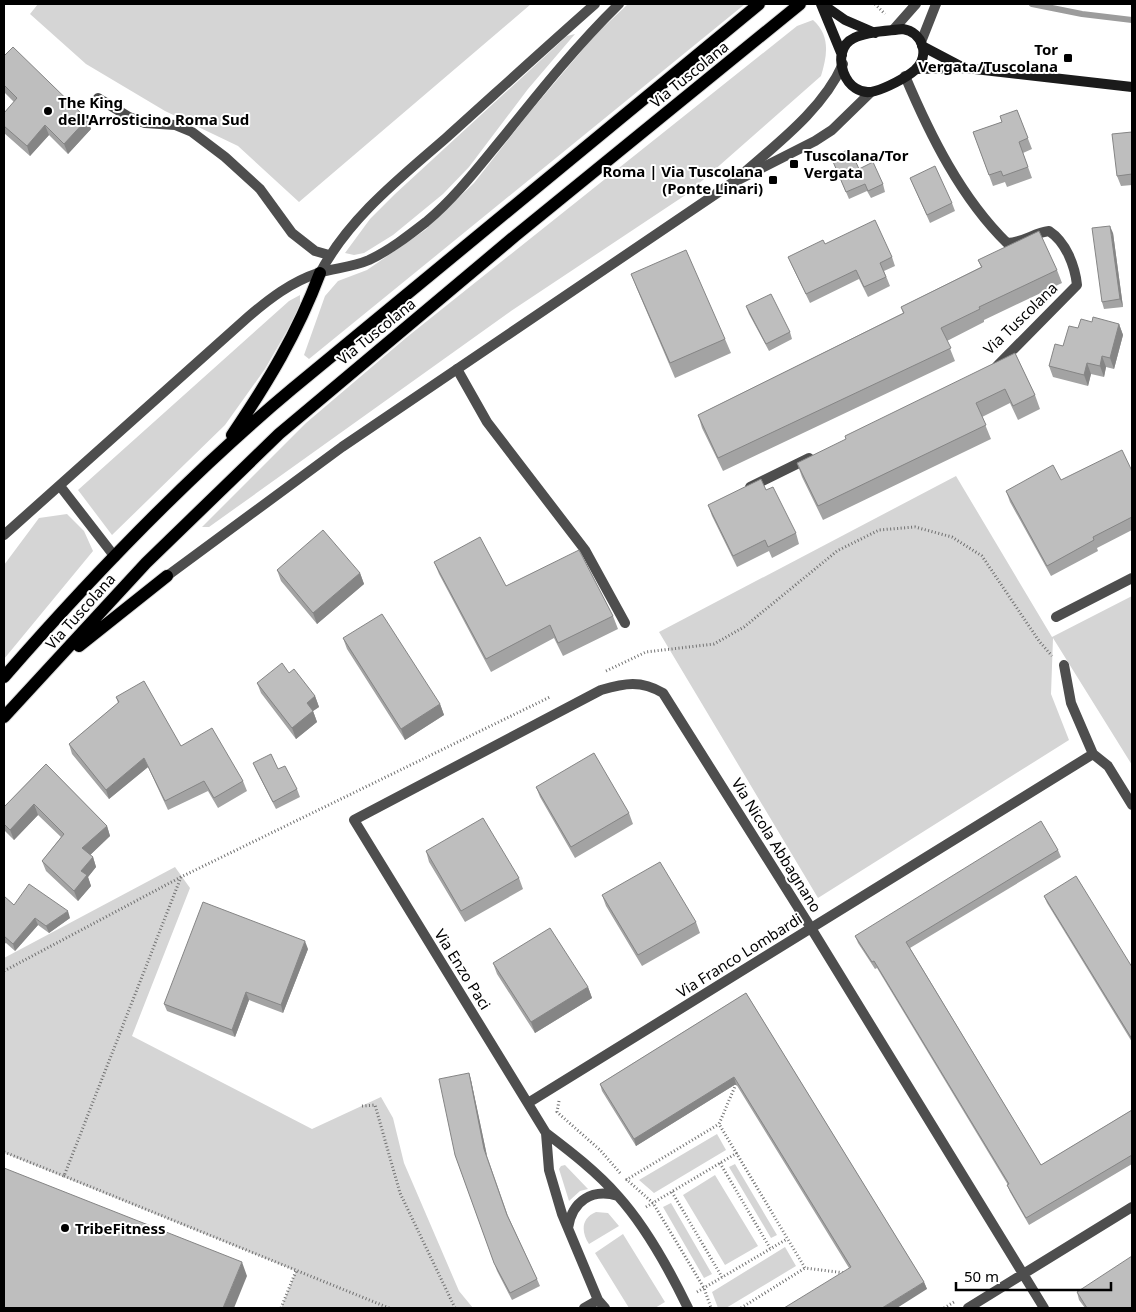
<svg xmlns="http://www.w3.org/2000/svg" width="1136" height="1312" font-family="'Noto Sans',sans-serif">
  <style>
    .green { fill: #d5d5d5 }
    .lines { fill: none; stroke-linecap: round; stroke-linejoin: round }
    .stream { stroke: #9c9c9c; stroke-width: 6 }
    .primary-casing { stroke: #dbdbdb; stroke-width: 14 }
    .path { stroke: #707070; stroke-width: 3; stroke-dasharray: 1 2.5; stroke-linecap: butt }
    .service { stroke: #4e4e4e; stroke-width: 10 }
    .minor { stroke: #4e4e4e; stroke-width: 10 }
    .tertiary { stroke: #4e4e4e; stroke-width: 10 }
    .secondary { stroke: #1b1b1b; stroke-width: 10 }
    .primary { stroke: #000; stroke-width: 12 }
    .wall { fill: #a3a3a3 }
    .shaded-wall { fill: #858585 }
    .building { fill: #bebebe; stroke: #858585 }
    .poi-dot { fill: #000; stroke: #fff; stroke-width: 2 }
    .labels { text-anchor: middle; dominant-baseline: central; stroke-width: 4; stroke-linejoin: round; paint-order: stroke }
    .poi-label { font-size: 15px; font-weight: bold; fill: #000; stroke: #fff; text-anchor: start }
    .street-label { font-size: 15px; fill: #000; stroke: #fff }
  </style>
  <rect width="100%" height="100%" fill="#fff"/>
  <path class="green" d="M38,4h493l-232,198 -61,-56 -73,-35 -79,-47 -56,-50z
    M628,4h117l-436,355 -5,-4 21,-59 13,-15 29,-11 58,-40 49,-47 55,-70 66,-78z
    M813,20c18,16 14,36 8,56l-134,118 -176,117 -302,216h-7l104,-104 101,-86 390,-311z
    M575,34l-47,55 -59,78 -26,27 -50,41 -29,18 -10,2 -9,-2 25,-34 25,-25 172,-158z
    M300,295v13l-35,61 -40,56 -113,110 -34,-45 211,-189z
    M956,476l96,161 80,-41v169l-79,-127 -2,56 18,46 -251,158 -159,-266z
    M67,514l17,17 9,20 -89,108v-94l35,-47z
    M175,867l15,21 -58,148 180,93 69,-32 12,21 11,45 55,128 14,17h-192l15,-37 -292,-118v-195z
    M717,1134l9,16 -72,43 -15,-13z
    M735,1164l42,71 -6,3 -42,-71z
    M565,1165l23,24 -8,2 -11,10 -10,-32 2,-3z
    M715,1175l43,71 -33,19 -42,-70z
    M671,1203l41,71 -8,4 -41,-71z
    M596,1212l12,1 11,13 -30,18c-8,-12 -8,-26 7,-32z
    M623,1234l42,68 -10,6h-26l-34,-55z
    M785,1247l11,19 -70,42h-8l-6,-16z"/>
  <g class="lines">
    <path class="stream" d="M1032,4l50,10 50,6"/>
    <defs>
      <path id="primary" d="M232,435c36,-53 65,-101 88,-162
        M79,646l88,-70
        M4,677c89,-102 184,-201 288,-288l467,-385
        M4,717l142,-154 133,-129 236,-198 285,-232"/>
    </defs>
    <use href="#primary" class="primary-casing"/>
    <path class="path" d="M875,4l10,10
      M606,671l40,-19 68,-8 30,-17 93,-76 42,-21 36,-3 37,10 30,19 57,85 13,15
      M4,971l177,-94 369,-180
      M736,1084l-17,40 86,144 40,5
      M559,1101l-2,11 43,38 21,24
      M362,1106l13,-1 25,88 55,115
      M4,1152l60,24 117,-299
      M720,1163l50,85
      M64,1176l325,132
      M626,1179l27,24 51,85 7,20
      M626,1180l93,-56
      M672,1192l50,85
      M646,1207l91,-54
      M697,1292l90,-53
      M281,1308l15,-37
      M741,1308l64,-40
      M944,1308l10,-6"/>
    <path class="service" d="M457,369l30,53 98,128 40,73"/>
    <path class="minor" d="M905,76c25,59 56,122 102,167 18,-1 26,-10 42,-12 17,11 26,35 28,54l-80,81
      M98,98l31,19 16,6 30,2 17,7 33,25 35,32 32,44 23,18 14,4
      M738,178c37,-33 84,-67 105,-114
      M60,486l55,71
      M750,487l59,-29
      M4,535l244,-218c21,-18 43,-35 70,-44 17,-5 35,-6 51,-13 21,-10 39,-24 57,-38 30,-25 54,-57 79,-87 36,-45 73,-91 114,-131
      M1056,617l76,-39
      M1064,665l7,38 22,51 15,12 24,39
      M528,1103l565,-349
      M546,1133l-192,-313 247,-130c24,-7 40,-10 62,3l148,235 233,380
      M568,1228c4,-27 24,-40 50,-32
      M584,1308l14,-8
      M605,1308l-7,-8 -36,-86 -13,-44 -3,-37c25,19 51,39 72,63 28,31 52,75 70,112
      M968,1308l164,-101"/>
    <path class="tertiary" d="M893,30l23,-26
      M921,42l15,-38
      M320,273c29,-55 80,-95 126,-135 50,-45 99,-90 149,-134
      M167,576l175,-129 390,-264 83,-42 17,-11 38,-37"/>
    <path class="secondary" d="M821,4l21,51
      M822,4l23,16 30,13
      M903,29c19,3 28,26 12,41 -9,8 -29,18 -40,21 -30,9 -47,-41 -21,-53 14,-7 34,-7 49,-9z
      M922,46l38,20
      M916,69l50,-1 166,19"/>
    <use href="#primary" class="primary"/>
  </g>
  <path class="wall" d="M4,56l83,63 4,10 -23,25 -19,-19 -19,21 -26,-23v-20l10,-11 -10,-10z
    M1017,110l15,39 -9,4 9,25 -25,9 -2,-5 -12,4 -20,-54 29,-10z
    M1132,132v53l-11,1 -4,-10z
    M831,157l28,12 24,15 2,8 -14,6 -4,-7 -18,8z
    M910,178l42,25 3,8 -25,12z
    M1113,233l10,74 -19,2 -2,-7z
    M825,244l67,13 3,9 -11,5 6,15 -22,11 -9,-18 -49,24 -18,-37 -4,-9z
    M978,260l79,10 5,13 -78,37v2l-37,19 8,20 -232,110 -21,-43 -4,-13 205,-102 -2,-6 80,-40z
    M631,274l94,65 6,14 -56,25 -38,-89z
    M746,306l44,26 2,7 -23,12 -20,-37z
    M1092,322l27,2 4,11 -9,34 -8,-2 -2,10 -13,-3 -3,12 -35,-9 -4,-11 14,-20 15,-18z
    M1015,353l20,42 5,14 -22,11 -8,-17 -28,14 9,22 -168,81 -21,-43 -5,-14 49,-23z
    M1132,471v59l-35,18 1,3 -47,25 -41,-74 -4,-11 55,-11z
    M766,490l30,43 3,11 -27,14 -3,-7 -32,16 -25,-51 -4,-11z
    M434,562l72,24 107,30 5,13 -55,27 -9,-18 -63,34 -52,-98z
    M277,570l83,3 4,11 -47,40 -36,-43z
    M343,638l97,66 4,11 -39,25 -58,-91z
    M289,673l26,23 4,11 -6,4 4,11 -21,17 -35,-46 -4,-10z
    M116,697l65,49 62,35 4,10 -29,17 -10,-17 -40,19 -20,-43 -39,32 -37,-45 -3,-10 49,-41z
    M253,763l25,6 19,20 3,8 -24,12 -20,-39z
    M46,764l61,62 3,10 -20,19 3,2 3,10 -8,10 3,9 -13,15 -32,-30 -4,-10 19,-24 -23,-22 -24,25 -10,-10v-23z
    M536,787l93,26 4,11 -58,34 -35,-61z
    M1058,850l3,7 -151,91 131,217 91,-55v54l-103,61 -19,-33 -3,-7h1l-131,-217 -2,1 -17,-26 -3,-7z
    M426,851l93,27 4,11 -58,33 -36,-60z
    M602,895l94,27 4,11 -58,33 -36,-60z
    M4,896l10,9 56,13 -21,15 -11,-8 -23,26 -9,-8 -2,1z
    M1044,896l88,71v75l-85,-139z
    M308,949l-25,64 -34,-13 -14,37 -68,-26 -3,-7z
    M493,963l95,24 4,11 -57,35 -38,-59z
    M746,993l178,289 3,7 -78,-21 -113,-184 -100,62 -34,-55 -2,-7z
    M469,1073l2,7 16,76 21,60 29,63 3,7 -28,14 -15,-29 -42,-116z
    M1077,1292l55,16h-47l-6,-8z"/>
  <path class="shaded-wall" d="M87,119l4,10 -23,25 -4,-10z
    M45,125l4,10 -19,21 -3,-10z
    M1110,226l3,7 10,74 -3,-8z
    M1119,324l4,11 -9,34 -4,-11z
    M1102,356l4,11 -2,10 -4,-11z
    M1087,363l4,11 -3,12 -4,-11z
    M360,573l4,11 -47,40 -4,-11z
    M315,696l4,11 -6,4 4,11 -21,17 -4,-11 15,-25z
    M440,704l4,11 -39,25 -4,-11z
    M144,758l4,9 -39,32 -3,-9z
    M34,804l4,11 -24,25 -4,-10z
    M107,826l3,10 -24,23 -4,-11z
    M93,857l3,10 -8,10 3,9 -13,15 -4,-10 7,-20z
    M68,911l2,7 -21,15 -3,-7z
    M35,918l3,7 -23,26 -2,-7z
    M305,941l3,8 -25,64 -2,-8z
    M588,987l4,11 -57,35 -4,-11z
    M246,992l3,8 -14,37 -3,-7z
    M469,1073l2,7 16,76 -3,-7z
    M734,1077l2,7 -100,62 -2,-7z
    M242,1262l5,14 -13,32h-11z
    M924,1282l3,7 -30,19h-15z"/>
  <path class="building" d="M13,47l74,72 -23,25 -19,-19 -18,21 -23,-20v-13l13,-15 -13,-13v-29z
    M1017,110l11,28 -9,4 9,25 -25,9 -2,-5 -12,4 -16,-43 29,-10 -2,-6z
    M1132,132v42l-15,2 -5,-42z
    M850,149l9,20 14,-7 10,22 -15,7 -3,-7 -19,8 -15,-35z
    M935,166l17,37 -25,12 -17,-37z
    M875,220l17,37 -12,6 6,14 -22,10 -8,-17 -50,24 -18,-37 35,-17 2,4z
    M1110,226l10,73 -18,3 -10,-74z
    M1039,231l18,39 -78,37 1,2 -39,19 10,20 -233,110 -20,-43 206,-102 -3,-6 81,-40 -4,-7z
    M686,250l39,89 -55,24 -39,-89z
    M771,294l19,38 -24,12 -20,-38z
    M1093,317l26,7 -9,34 -8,-2 -2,10 -13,-3 -3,12 -35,-9 6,-22 8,2 6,-20 9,2 3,-9 11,3z
    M1015,353l20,42 -22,11 -8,-17 -29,14 10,22 -168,81 -21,-43 49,-24 -1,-3z
    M1122,450l10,21v46l-39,20 1,3 -47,26 -41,-75 47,-26 8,15z
    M761,479l5,11 7,-3 23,46 -28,14 -3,-7 -32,16 -25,-51z
    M323,530l37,43 -47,40 -36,-43z
    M480,537l26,49 73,-36 34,66 -55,27 -8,-18 -64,34 -52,-97z
    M382,614l58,90 -39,25 -58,-91z
    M282,663l7,10 5,-4 21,27 -8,7 6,8 -21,17 -35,-45z
    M144,681l37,65 31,-18 31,53 -29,17 -10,-17 -39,20 -21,-43 -38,32 -37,-46 50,-42 -3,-5z
    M594,753l35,60 -58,34 -35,-60z
    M271,754l7,15 7,-3 12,23 -24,13 -20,-39z
    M46,764l61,62 -25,22 11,9 -12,14 6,4 -13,16 -32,-30 22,-27 -30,-30 -24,26 -6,-6v-17z
    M483,818l36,60 -58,33 -35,-60z
    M1041,821l17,29 -152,92 135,223 91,-55v45l-106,63 -19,-33 2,-1 -135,-223 -2,1 -17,-26z
    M660,862l36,60 -58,33 -36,-60z
    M1076,876l56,91v72l-88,-143z
    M29,884l39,27 -22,15 -11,-8 -22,26 -9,-8v-40l10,9z
    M203,902l102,39 -24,64 -35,-13 -14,38 -68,-26z
    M550,928l38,59 -57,35 -38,-59z
    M746,993l178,289 -42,26h-98l67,-41 -117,-190 -100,62 -34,-55z
    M469,1073l15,76 23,66 30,64 -27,14 -16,-30 -39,-108 -16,-76z
    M4,1168l238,94 -19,46h-219z
    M1132,1256v52h-45l-10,-16z"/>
  <g class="poi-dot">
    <rect x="1063" y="53" width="10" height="10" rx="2.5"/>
    <circle cx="48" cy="111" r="5"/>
    <rect x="789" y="159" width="10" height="10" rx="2.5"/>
    <rect x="768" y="175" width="10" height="10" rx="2.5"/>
    <circle cx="65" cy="1228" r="5"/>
  </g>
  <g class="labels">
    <g class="poi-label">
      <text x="1058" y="49" text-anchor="end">Tor<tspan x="1058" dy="17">Vergata/Tuscolana</tspan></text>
      <text x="58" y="102">The King<tspan x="58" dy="17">dell'Arrosticino Roma Sud</tspan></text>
      <text x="804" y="155">Tuscolana/Tor<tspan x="804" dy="17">Vergata</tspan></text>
      <text x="763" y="171" text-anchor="end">Roma | Via Tuscolana<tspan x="763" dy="17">(Ponte Linari)</tspan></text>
      <text x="75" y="1228">TribeFitness</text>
    </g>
    <g class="street-label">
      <text transform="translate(689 74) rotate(-39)">Via Tuscolana</text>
      <text transform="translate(1020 318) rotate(-44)">Via Tuscolana</text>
      <text transform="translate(376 331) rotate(-39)">Via Tuscolana</text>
      <text transform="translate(80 611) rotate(-48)">Via Tuscolana</text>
      <text transform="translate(777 845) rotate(58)">Via Nicola Abbagnano</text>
      <text transform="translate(739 955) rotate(-32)">Via Franco Lombardi</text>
      <text transform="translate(463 969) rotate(58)">Via Enzo Paci</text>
    </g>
  </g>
  <rect width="1136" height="1312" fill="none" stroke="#000000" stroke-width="10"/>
  <path d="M956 1282v8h155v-8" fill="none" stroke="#000000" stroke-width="2.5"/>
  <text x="964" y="1282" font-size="15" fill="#000000" stroke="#ffffff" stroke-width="4" paint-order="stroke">50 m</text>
</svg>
